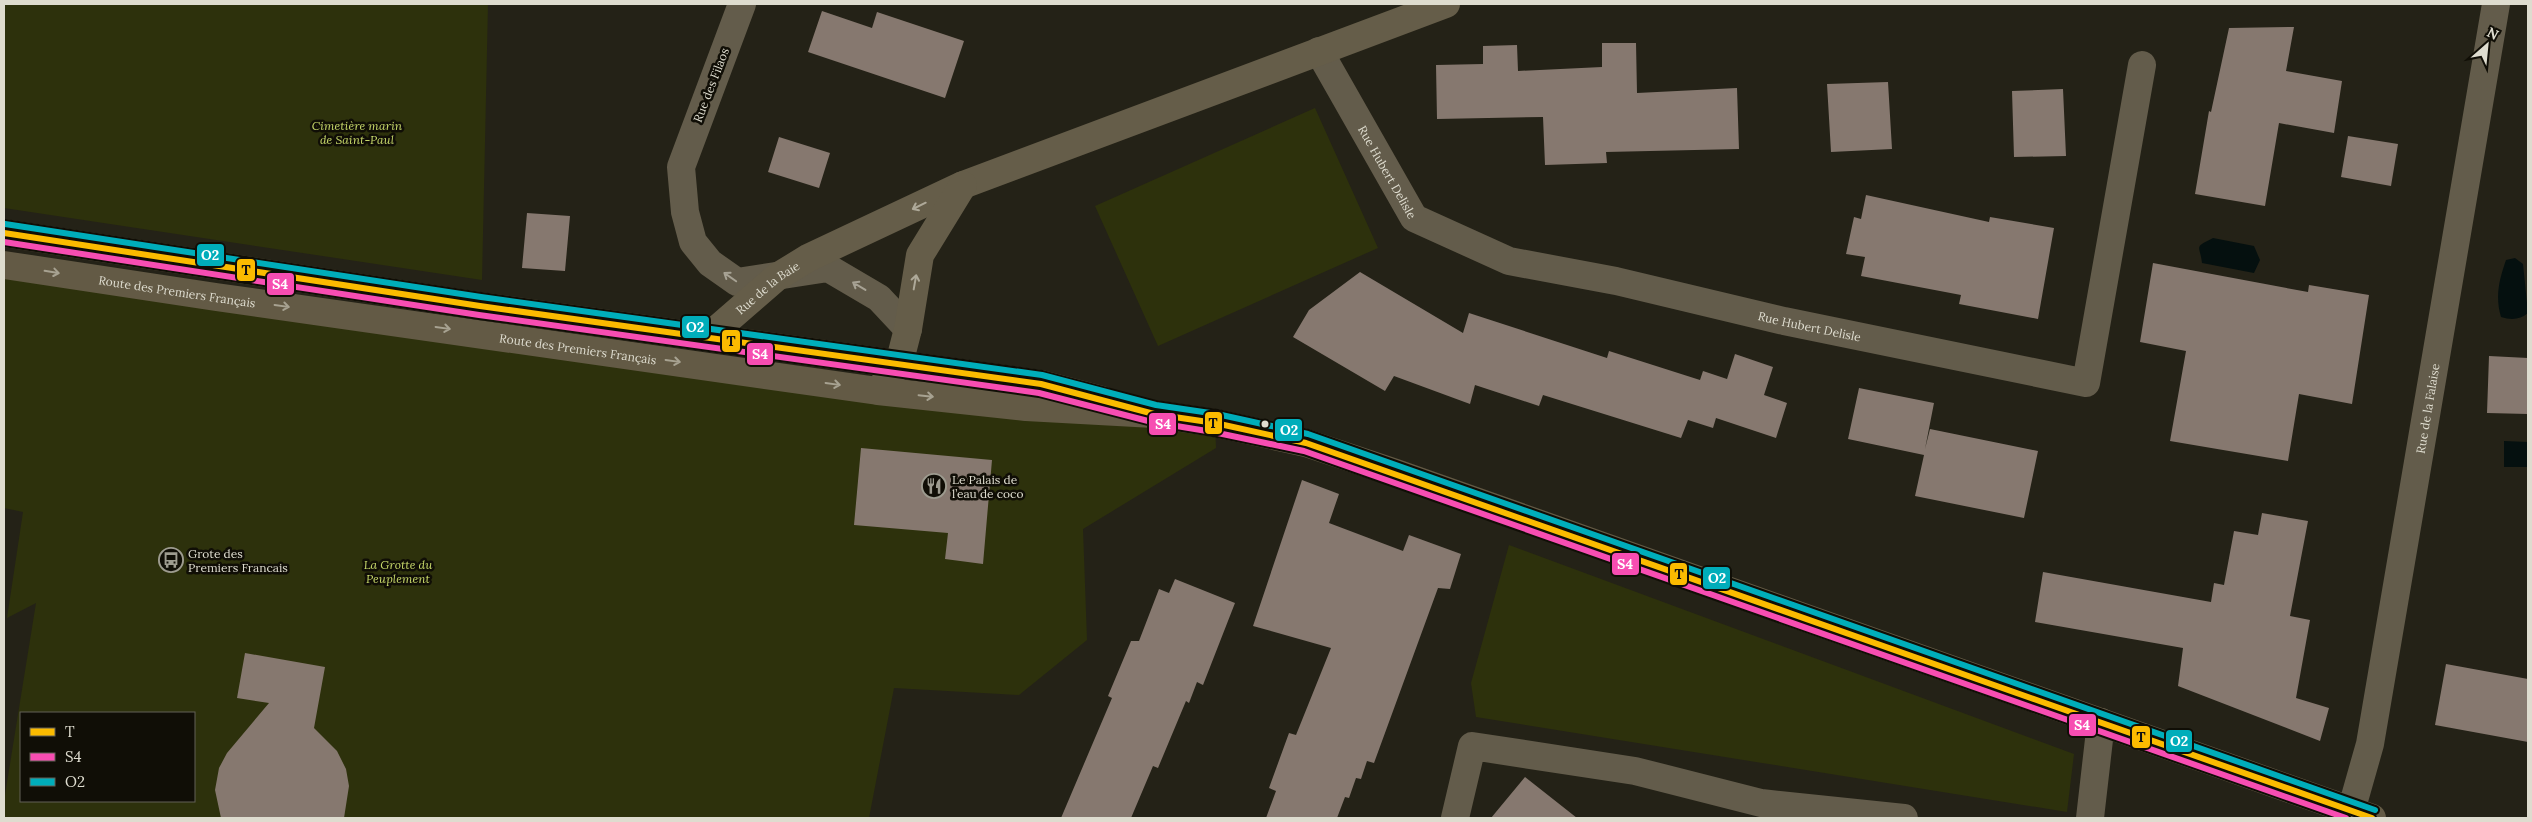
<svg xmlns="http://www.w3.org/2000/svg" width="2532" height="822" font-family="Lora,serif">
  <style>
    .green { fill: #2d310c; fill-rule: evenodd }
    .water { fill: #05100f }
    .building { fill: #86786f }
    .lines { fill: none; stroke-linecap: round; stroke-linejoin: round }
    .street { stroke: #635c4b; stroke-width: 28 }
    .secondary { stroke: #655d49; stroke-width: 28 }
    .primary { stroke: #635a45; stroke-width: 28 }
    .bus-1-casing { stroke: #100e06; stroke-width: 10 }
    .bus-2-casing { stroke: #100e06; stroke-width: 10 }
    .bus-3-casing { stroke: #100e06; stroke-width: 10 }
    .bus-1 { stroke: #fbbb00; stroke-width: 6 }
    .bus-2 { stroke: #f74db2; stroke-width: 6 }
    .bus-3 { stroke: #00adba; stroke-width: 6 }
    .oneway { stroke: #aea999 }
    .oneway2 { stroke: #a7a291 }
    .oneway3 { stroke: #a7a294 }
    .bus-dot { fill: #dedccf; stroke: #100e06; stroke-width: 2 }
    .labels { text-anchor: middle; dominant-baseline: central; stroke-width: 5; stroke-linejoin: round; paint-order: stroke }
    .street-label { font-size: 12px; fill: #dedccf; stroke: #100e06 }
    .park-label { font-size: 12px; font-style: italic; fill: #c7d86a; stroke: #100e06 }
    .poi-label { font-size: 12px; fill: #dedccf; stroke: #100e06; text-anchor: start }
    .line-badge { stroke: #100e06; stroke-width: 2 }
    .badge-label { font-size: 14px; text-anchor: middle; font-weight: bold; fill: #fff }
    .pale-badge-label { font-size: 14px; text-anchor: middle; font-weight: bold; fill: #111 }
  </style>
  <rect width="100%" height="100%" fill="#242217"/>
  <path class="green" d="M4,4h484l-6,276 -478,-72z
    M1315,108l63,140 -220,98 -63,-140z
    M4,265l1211,158 1,25 -133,81 4,111 -68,55 -125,-7 -25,130h-865v-17l32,-198 -29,15 16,-106 -19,-4zM21,713h173v88h-173z
    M1509,545l565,209 -7,58 -591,-95 -5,-34z"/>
  <path class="water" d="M2213,238l41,8 6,14 -6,13 -52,-10c-2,-18 -9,-15 11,-25z
    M2515,258l8,6 5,49c-8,7 -17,7 -27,4 -6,-20 -2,-37 5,-57z
    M2504,441l24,1v25h-24z"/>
  <path class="building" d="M822,11l50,17 5,-16 87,29 -19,57 -137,-46z
    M2294,27l-8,44 56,10 -8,52 -55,-10 -14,83 -70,-12 14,-83 2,1 18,-84z
    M1602,43h34l1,50 100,-5 2,61 -133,3 1,11 -62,2 -2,-48 -106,2 -1,-54 47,-1v-18l34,-1 1,26 84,-4z
    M1888,82l4,67 -61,3 -4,-68z
    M2063,89l3,67 -52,1 -2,-66z
    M2348,136l50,8 -7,42 -50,-9z
    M779,137l51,16 -11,35 -51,-16z
    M1866,195l123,27 1,-5 64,11 -16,91 -79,-15 2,-9 -100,-19 4,-19 -19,-3 8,-37 7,2z
    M527,213l43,3 -5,55 -43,-3z
    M2153,263l155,29 1,-7 60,10 -17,109 -53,-10 -11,67 -118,-20 16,-90 -46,-9z
    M1360,272l103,61 6,-20 138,45 2,-7 91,29 3,-9 24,8 8,-25 38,13 -9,28 23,8 -11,35 -60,-20 -3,10 -25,-8 -7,18 -138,-43 -4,11 -64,-21 -5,19 -76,-28 -9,15 -92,-54 16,-27z
    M2489,356l39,2v56l-41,-1z
    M1859,388l75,15 -9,46 5,-20 108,22 -14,67 -109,-22 9,-41 -76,-16z
    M861,448l131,12 -9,104 -38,-5 3,-26 -94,-8z
    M1302,480l37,14 -10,29 74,28 6,-16 52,19 -11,35 -12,-1 -64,175 -7,-2 -6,18 -5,-1 -7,20 -4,-1 -8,21h-71l10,-27 -7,-3 20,-55 7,2 35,-87 -78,-22z
    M2262,513l46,8 -18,95 20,4 -14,78 33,10 -9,33 -142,-55 5,-38 -148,-26 8,-50 168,30 3,-19 10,2 10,-54 24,4z
    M1175,579l60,24 -32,82 -6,-3 -8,21 -3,-2 -28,67 -5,-2 -22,52h-70l51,-120 -4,-2 23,-55h8l20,-52 10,4z
    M245,653l80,14 -11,61 23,23 9,18 3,17 -5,32h-123l-6,-28 4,-22 8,-15 42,-50 -32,-5z
    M2446,664l82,15v63l-93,-17z
    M1525,777l52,41h-86z"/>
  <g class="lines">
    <g class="street">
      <path d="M742,4l-61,163 4,45 8,30 17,21 27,19 91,-14 51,30 29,31"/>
      <path id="s1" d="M1319,51l95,167 95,43 107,20 168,40 302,62 56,-318"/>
      <path id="s2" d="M2351,811l19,-67 126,-740"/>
      <path d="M1455,818l17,-72 163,25 126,32 143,15"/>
      <path d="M2090,818l11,-96"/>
    </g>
    <g class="secondary">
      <path id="s3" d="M709,336l68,-59 31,-19 155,-73 483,-181"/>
      <path d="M878,391l21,-27 9,-35 12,-74 43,-70"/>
    </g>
    <g class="primary">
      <path d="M4,233l476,73 561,78 61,16"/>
      <path id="s4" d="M4,265l212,32 662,94 148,16 128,7 61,9 91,20 90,30 976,345"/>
    </g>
    <defs>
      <path id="bus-1" d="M4,233l476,73 561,78 113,30 61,9 91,20 1066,375"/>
      <path id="bus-2" d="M4,242l475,73 560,78 113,29 61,10 91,19 1042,367"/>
      <path id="bus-3" d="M5,224l476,73 561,78 114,30 61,9 91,20 1067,376"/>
    </defs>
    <use href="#bus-1" class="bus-1-casing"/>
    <use href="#bus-2" class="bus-2-casing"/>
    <use href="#bus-3" class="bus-3-casing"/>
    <use href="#bus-1" class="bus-1"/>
    <use href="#bus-2" class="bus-2"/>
    <use href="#bus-3" class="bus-3"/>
  </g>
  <defs><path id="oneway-shaft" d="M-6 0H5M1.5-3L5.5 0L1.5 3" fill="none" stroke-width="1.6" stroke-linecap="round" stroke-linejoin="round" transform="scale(1.25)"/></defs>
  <g class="oneway">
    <use href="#oneway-shaft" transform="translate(919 206) rotate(154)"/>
    <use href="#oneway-shaft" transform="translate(915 282) rotate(-80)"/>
  </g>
  <g class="oneway2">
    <use href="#oneway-shaft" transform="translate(52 272) rotate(9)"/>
    <use href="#oneway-shaft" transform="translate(282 306) rotate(8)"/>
    <use href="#oneway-shaft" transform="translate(443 328) rotate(8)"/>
    <use href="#oneway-shaft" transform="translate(673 361) rotate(8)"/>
    <use href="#oneway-shaft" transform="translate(833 384) rotate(8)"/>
    <use href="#oneway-shaft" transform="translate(926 396) rotate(6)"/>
  </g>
  <g class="oneway3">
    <use href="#oneway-shaft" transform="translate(730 277) rotate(-145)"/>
    <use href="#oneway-shaft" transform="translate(859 286) rotate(-149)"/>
  </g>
  <defs>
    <symbol id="restaurant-ring" viewBox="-11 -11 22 22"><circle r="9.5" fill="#100e06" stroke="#9d9b8f" stroke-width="1.5"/><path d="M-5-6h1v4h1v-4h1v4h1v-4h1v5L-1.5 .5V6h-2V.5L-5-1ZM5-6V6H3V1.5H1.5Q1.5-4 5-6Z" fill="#9d9b8f"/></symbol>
    <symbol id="bus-ring" viewBox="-11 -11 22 22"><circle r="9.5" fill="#100e06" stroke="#9d9b8f" stroke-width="1.5"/><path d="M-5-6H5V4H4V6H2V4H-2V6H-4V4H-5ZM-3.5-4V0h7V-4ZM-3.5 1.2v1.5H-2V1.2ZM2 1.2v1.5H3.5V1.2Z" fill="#9d9b8f"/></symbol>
  </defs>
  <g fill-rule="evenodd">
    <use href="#restaurant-ring" x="920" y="472" width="28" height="28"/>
    <use href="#bus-ring" x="157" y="546" width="28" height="28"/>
  </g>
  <circle class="bus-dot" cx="1265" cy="424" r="4.5"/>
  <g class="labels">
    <g class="street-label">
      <text transform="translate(711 85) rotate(-69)">Rue des Filaos</text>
      <text stroke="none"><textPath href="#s1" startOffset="139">Rue Hubert Delisle</textPath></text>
      <text stroke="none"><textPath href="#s4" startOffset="175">Route des Premiers Français</textPath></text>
      <text stroke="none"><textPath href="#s3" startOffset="76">Rue de la Baie</textPath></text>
      <text stroke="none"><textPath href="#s1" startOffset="604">Rue Hubert Delisle</textPath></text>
      <text stroke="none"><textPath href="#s4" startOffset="580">Route des Premiers Français</textPath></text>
      <text stroke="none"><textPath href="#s2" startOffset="410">Rue de la Falaise</textPath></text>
    </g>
    <g class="park-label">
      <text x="357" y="125">Cimetière marin<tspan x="357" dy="14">de Saint-Paul</tspan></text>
      <text x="398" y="564">La Grotte du<tspan x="398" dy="14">Peuplement</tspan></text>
    </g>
    <g class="poi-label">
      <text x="952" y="479">Le Palais de<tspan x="952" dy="14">l’eau de coco</tspan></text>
      <text x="188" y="553">Grote des<tspan x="188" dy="14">Premiers Francais</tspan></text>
    </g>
  </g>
  <g class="line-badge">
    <rect x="196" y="243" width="29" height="24" rx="5" fill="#00adba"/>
    <rect x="236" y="258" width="20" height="24" rx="5" fill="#fbbb00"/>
    <rect x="266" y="272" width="29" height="24" rx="5" fill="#f74db2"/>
    <rect x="681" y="315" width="29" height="24" rx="5" fill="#00adba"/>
    <rect x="721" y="329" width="20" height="24" rx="5" fill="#fbbb00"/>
    <rect x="746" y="342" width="28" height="24" rx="5" fill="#f74db2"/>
    <rect x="1204" y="411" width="19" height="24" rx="5" fill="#fbbb00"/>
    <rect x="1148" y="412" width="29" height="24" rx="5" fill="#f74db2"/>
    <rect x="1274" y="418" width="29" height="24" rx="5" fill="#00adba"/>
    <rect x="1611" y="552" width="29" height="24" rx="5" fill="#f74db2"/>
    <rect x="1669" y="562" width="19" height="24" rx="5" fill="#fbbb00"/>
    <rect x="1702" y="566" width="29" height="24" rx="5" fill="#00adba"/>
    <rect x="2068" y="713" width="29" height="24" rx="5" fill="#f74db2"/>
    <rect x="2131" y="725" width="20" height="24" rx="5" fill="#fbbb00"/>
    <rect x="2165" y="729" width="28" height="24" rx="5" fill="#00adba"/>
  </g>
  <g class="badge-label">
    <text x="210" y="260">O2</text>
    <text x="280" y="289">S4</text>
    <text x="695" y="332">O2</text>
    <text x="760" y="359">S4</text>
    <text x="1163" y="429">S4</text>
    <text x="1289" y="435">O2</text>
    <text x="1625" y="569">S4</text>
    <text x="1717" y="583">O2</text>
    <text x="2082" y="730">S4</text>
    <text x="2179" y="746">O2</text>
  </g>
  <g class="pale-badge-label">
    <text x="246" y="275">T</text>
    <text x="731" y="346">T</text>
    <text x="1213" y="428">T</text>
    <text x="1679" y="579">T</text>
    <text x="2141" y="742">T</text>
  </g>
  <rect width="2532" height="822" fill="none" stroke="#dedccf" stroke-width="10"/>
  <rect x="20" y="712" width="175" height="90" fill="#100e06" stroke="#626056"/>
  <rect x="30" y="728" width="25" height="8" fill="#fbbb00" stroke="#626056"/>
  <text x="65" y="737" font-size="15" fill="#dedccf">T</text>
  <rect x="30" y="753" width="25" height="8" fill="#f74db2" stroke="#626056"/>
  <text x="65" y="762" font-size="15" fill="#dedccf">S4</text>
  <rect x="30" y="778" width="25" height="8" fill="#00adba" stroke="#626056"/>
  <text x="65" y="787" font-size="15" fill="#dedccf">O2</text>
  <g transform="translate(2487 45) rotate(27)" stroke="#100e06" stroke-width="4" paint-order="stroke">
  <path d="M0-4L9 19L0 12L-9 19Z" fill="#dedccf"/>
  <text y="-8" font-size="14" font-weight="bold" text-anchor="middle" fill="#dedccf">N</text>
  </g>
</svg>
